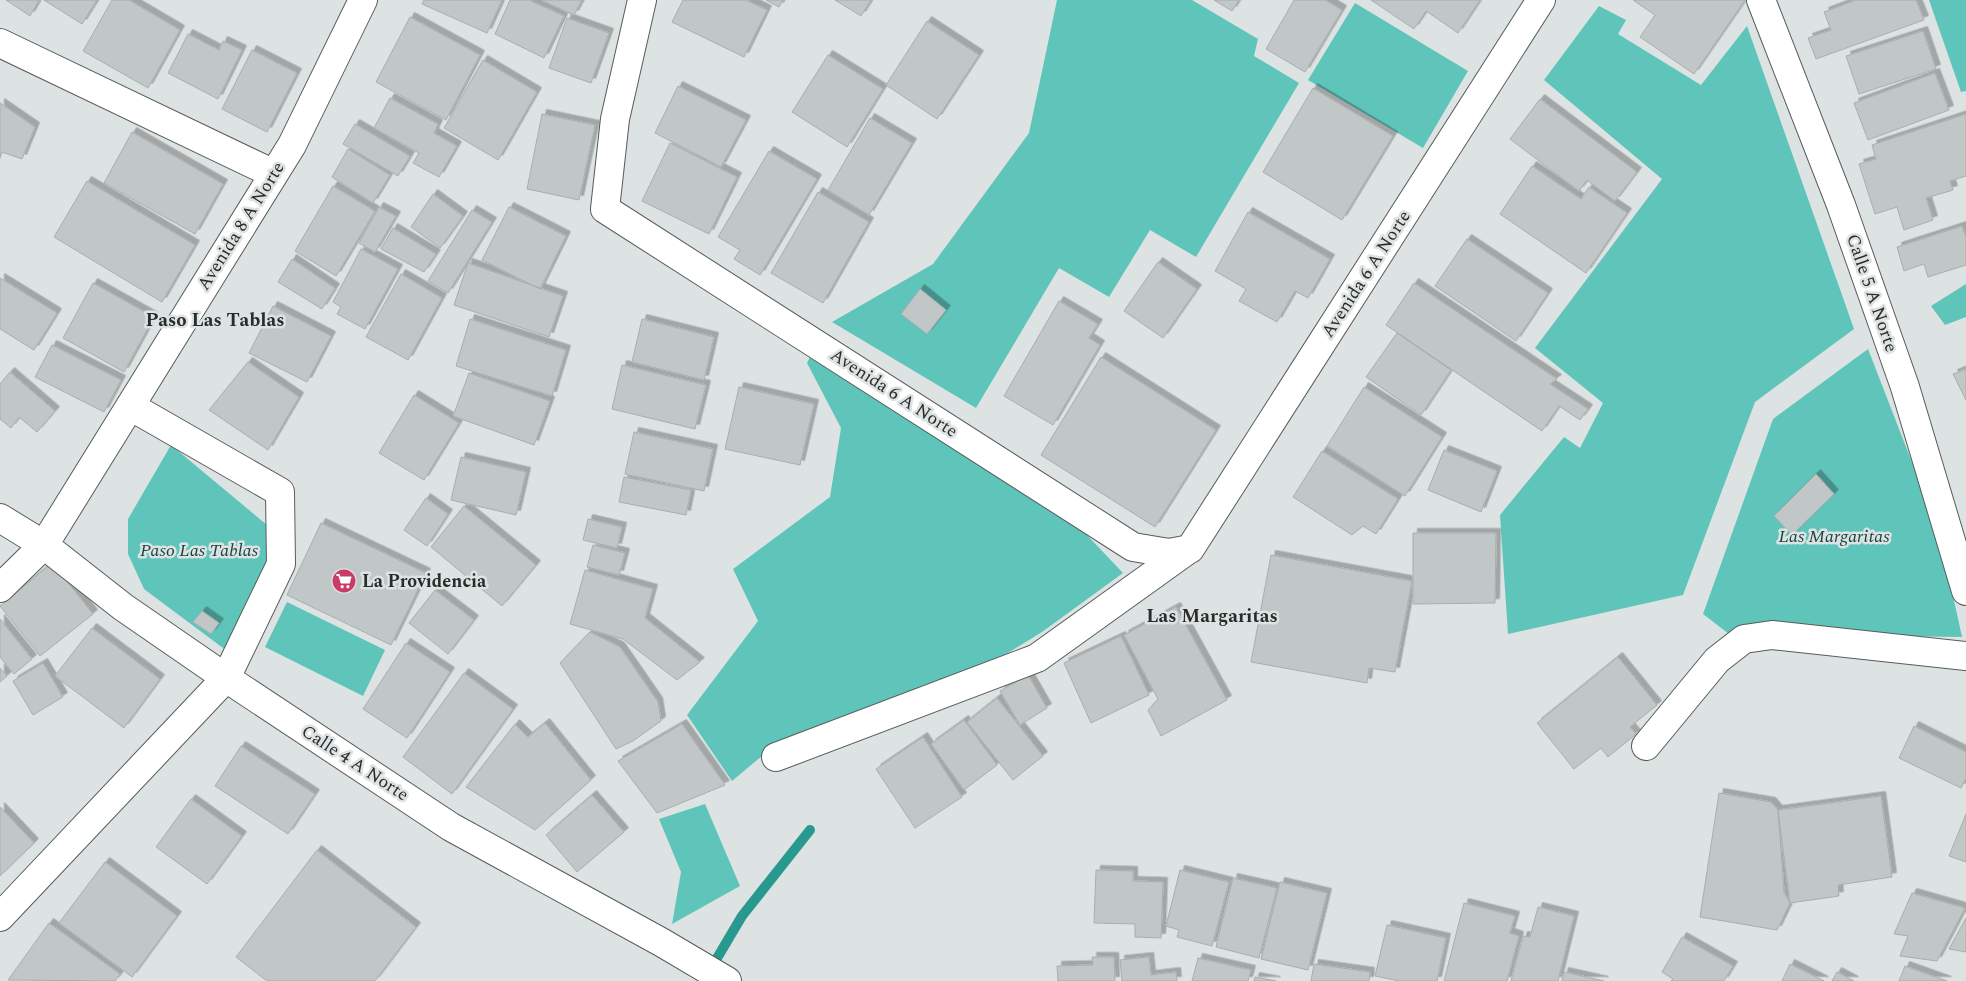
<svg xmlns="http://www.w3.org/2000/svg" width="1966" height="981" font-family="Spectral,serif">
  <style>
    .green { fill: #5fc5bb }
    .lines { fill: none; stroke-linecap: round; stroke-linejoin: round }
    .stream { stroke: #299990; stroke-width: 10 }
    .building { fill: #c1c7c7; stroke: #a8aead; filter: url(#shadow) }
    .minor-casing { stroke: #575c5b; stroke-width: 30 }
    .minor { stroke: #fff; stroke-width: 28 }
    .labels { text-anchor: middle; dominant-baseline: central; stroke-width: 5; stroke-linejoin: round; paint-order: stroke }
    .street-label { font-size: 18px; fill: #2a2c2c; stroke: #dde3e2 }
    .park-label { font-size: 18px; font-style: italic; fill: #164541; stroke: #dde3e2 }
    .poi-label { font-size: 18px; font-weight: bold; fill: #2a2c2c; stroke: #dde3e2; text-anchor: start }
    .neighbourhood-label { font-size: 19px; font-weight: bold; fill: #2a2c2c; stroke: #dde3e2 }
  </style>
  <defs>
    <filter id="shadow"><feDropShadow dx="4.5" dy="-4.5" stdDeviation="0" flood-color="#0004"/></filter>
  </defs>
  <rect width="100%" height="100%" fill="#dde3e2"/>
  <path class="green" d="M1057,0h135l66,39 -4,17 45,27 -103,174 -46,-27 -41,67 -50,-29 -83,140 -144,-86 101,-58 96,-131z
    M1929,0h37v91l-5,1z
    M1355,3l113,68 -45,77 -115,-68z
    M1599,6l27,14 -8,14 83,51 46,-59 107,303 -99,73 -72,193 -175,39 -8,-119 64,-78 16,11 23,-45 -68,-55 127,-169 -118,-99z
    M1966,284v33l-21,8 -14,-19z
    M1868,349l52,134 28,90 14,64 -233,-3 -26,-20 70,-195z
    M812,353l273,180 38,40 -81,59 -49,30 -218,83 -43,36 -45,-66 71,-94 -25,-52 97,-72 11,-69 -34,-65z
    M171,445l96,80 4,50 -44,76 -83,-62 -16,-35v-35z
    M287,602l98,48 -22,46 -98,-49z
    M705,804l35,82 -68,38 9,-52 -22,-53z"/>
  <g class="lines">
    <path class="stream" d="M710,970l32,-54 68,-86"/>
  </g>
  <path class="building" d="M6,0h33l-9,16z
    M44,0h53l-15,24z
    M112,0h17l51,30 -32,58 -65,-37z
    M424,0h78l-15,33 -65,-29z
    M510,0h19l35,16 -20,42 -49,-24z
    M541,0h41l-8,15z
    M683,0h63l21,10 -23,47 -72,-35z
    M766,0h17l-4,7z
    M835,0h36l-10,16z
    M1214,0h25l-7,11z
    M1294,0h31l17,10 -37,62 -39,-23z
    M1371,0h109l-22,33 -32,-22 -12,18z
    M1633,0h112l-51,74 -54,-37 15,-22z
    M1856,0h60l8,20 -108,39 -8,-21 23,-8 -7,-18z
    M410,17l70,38 -34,65 -70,-38z
    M567,18l42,15 -18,50 -42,-15z
    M927,21l52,34 -42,64 -51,-34z
    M1923,31l13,38 -77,25 -13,-38z
    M188,34l31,16 4,-9 19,9 -24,49 -50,-26z
    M252,50l45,23 -30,59 -45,-23z
    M828,55l55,34 -36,58 -55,-35z
    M483,60l54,32 -39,68 -54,-32z
    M1935,73l14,37 -81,30 -14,-37z
    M678,86l68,34 -25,47 -66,-34z
    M1313,88l80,48 -51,84 -79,-48z
    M390,98l48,26 -4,9 23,13 -18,31 -26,-14 6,-10 -45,-25z
    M1540,99l97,73 -22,29 -28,-21 -8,11 -69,-52z
    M0,103l35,24 -13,32 -20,-7 -2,6z
    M542,114l53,11 -16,75 -52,-11z
    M1966,114v62l-16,5 3,9 -27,8 7,22 -29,10 -7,-23 -22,7 -16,-50 17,-5 -4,-14z
    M870,118l42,25 -43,72 -41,-25z
    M355,124l55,32 -12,20 -55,-32z
    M132,132l91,52 -28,50 -91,-51z
    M670,143l67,34 -28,57 -67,-33z
    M348,149l42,26 -17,28 -41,-26z
    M769,151l48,28 -57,96 -26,-16 6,-9 -22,-13z
    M1532,166l49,33 8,-12 38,26 -41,60 -86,-59z
    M87,181l108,64 -33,57 -108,-65z
    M333,186l42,25 -39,65 -41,-25z
    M818,192l51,30 -46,81 -52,-30z
    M433,194l30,22 -23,32 -29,-21z
    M379,207l17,9 -21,36 -16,-9z
    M509,207l57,29 -26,53 -58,-29z
    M472,210l20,12 -44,71 -20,-12z
    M1248,212l82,47 -22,39 -13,-7 -18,31 -38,-21 7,-12 -31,-18z
    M1962,226l4,11v28l-38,12 -4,-13 -20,7 -7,-24z
    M393,228l43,26 -12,18 -43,-23z
    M1467,239l81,54 -32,48 -81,-55z
    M361,249l37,20 -33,60 -28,-15 4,-7 -8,-5z
    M292,259l43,29 -13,21 -44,-27z
    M1158,262l39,27 -34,49 -39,-27z
    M468,263l95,33 -14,41 -95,-32z
    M401,274l41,24 -34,62 -42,-23z
    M0,278l57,35 -23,37 -34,-21z
    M93,283l61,34 -30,55 -61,-34z
    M1414,283l143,96 -7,5 38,25 -8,11 -21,-14 -17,25 -156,-106z
    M920,289l26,21 -19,24 -26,-20z
    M1059,301l39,23 -9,14 11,7 -47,80 -49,-29z
    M273,306l58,30 -24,46 -58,-29z
    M470,319l96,31 -14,46 -96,-30z
    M642,319l72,18 -10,43 -72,-18z
    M1397,333l54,37 -30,45 -55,-38z
    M52,345l69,35 -17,32 -69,-35z
    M1101,357l115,73 -61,97 -114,-72z
    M248,362l51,35 -31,53 -59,-40z
    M622,365l84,20 -11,44 -83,-20z
    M1966,369v31l-13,-26z
    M10,372l45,39 -18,21 -18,-15 -8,11 -11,-9v-35z
    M469,373l81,28 -16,44 -81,-29z
    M739,387l75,17 -14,61 -75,-16z
    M1364,387l78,50 -37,59 -78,-50z
    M414,395l45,28 -35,57 -45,-27z
    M634,432l79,17 -9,42 -79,-17z
    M1444,450l53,21 -16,41 -53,-22z
    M1322,451l76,48 -22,35 -13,-8 -11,9 -59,-38z
    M461,457l65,15 -10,43 -65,-15z
    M1816,474l18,20 -42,41 -18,-19z
    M624,477l67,13 -5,25 -67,-13z
    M426,498l22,16 -21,32 -23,-16z
    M464,506l72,59 -34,41 -71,-59z
    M588,519l34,8 -5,21 -34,-8z
    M321,523l105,50 -35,72 -104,-50z
    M1413,533h83l-1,70 -82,1z
    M593,545l32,8 -6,22 -32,-8z
    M1271,555l141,26 -17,91 -26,-4 -2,15 -116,-21z
    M52,563l41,51 -53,42 -40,-50z
    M585,570l68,19 -8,29 55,44 -23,18 -54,-41 -53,-15z
    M435,590l39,30 -26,34 -39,-31z
    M1176,607l51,93 -66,36 -13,-26 10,-11 -34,-64z
    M202,611l17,12 -8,11 -18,-12z
    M0,619l32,40 -18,15 -14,-17z
    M92,628l68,51 -36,49 -69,-52z
    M590,632l30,15 38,55 3,19 -28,20 -17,8 -56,-86z
    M1121,636l28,59 -58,28 -27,-60z
    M406,643l44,29 -43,66 -44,-29z
    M1618,657l39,48 -27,22 6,7 -28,23 -7,-9 -27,21 -37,-46z
    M43,663l20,34 -30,18 -20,-34z
    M0,668l7,8 -7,6z
    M464,673l49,36 -61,85 -49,-37z
    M1028,675l19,33 -27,17 -20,-34z
    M997,698l46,58 -30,24 -46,-58z
    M964,720l33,45 -33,25 -33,-46z
    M545,723l46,57 -56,50 -69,-43 49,-63 13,13z
    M682,724l43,61 -68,28 -39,-52z
    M1914,726l52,26v26l-5,10 -62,-30z
    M923,737l39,60 -47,31 -39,-59z
    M241,746l74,48 -27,40 -73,-48z
    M1719,793l52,9 7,8 6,82 6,11 -13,27 -77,-13z
    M592,795l32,37 -47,40 -31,-37z
    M1881,796l11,81 -54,8 1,11 -49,7 -12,-93z
    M191,799l51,37 -35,48 -51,-37z
    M0,807l34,36 -34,33z
    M1966,814v48l-17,-6z
    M317,850l99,77 -41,54h-108l-31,-24z
    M105,862l72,54 -45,61 -73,-54z
    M1096,870l37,1v10l30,1 -2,56 -26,-1v-13l-41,-1z
    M1180,870l49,12 -17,64 -35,-9 2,-7 -13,-4z
    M1233,878l44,10 -18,70 -43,-11z
    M1280,882l47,11 -19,77 -47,-11z
    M1912,893l53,15 -28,53 -37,-5 8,-20 -14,-2z
    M1464,903l51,13 -5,17 9,3 -12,45h-63z
    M1538,907l36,9 -16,65h-47l12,-45 7,1z
    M1966,918v34l-17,-3z
    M49,923l71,51 -5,7 -107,-1z
    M1387,925l59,13 -9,43h-38l-24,-5z
    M1682,937l51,29 -9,15h-53l2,-2 -11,-7z
    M1092,957h22l1,24h-57l-1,-15 36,-1z
    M1149,957l2,18 25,-3 1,9h-55l-2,-21z
    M1198,958l53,12 -3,11h-56z
    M1314,964l56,8 -1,9h-58z
    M1790,964l34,17h-42z
    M1905,966l42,15h-48z
    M1564,972l40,9h-42z
    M1837,972l17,9h-22z
    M1255,977l21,4h-22z"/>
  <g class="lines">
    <defs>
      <path id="minor" d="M642,0l-27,119 -10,90 528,338 36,6 21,-4 351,-549
        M1761,0l80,205 64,182 61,204
        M0,43l274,131
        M0,518l44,27 79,62 103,71 225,149 210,115 66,39
        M0,588l44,-43 248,-400 71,-145
        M1646,746l71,-86 27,-21 28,-4 194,21
        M776,757l261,-99 152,-109
        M0,917l226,-239 55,-114 -1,-72 -150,-86"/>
    </defs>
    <use href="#minor" class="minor-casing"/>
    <use href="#minor" class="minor"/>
  </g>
  <defs>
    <symbol id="supermarket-disc" viewBox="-11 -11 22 22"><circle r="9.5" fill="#ca3b65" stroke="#dde3e2"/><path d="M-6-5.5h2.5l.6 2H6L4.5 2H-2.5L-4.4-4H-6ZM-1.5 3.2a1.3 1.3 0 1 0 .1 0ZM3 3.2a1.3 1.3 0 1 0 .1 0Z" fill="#fff"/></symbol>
  </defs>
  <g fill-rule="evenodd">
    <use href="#supermarket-disc" x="330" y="567" width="28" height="28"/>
  </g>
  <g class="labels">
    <g class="street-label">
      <text transform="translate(241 226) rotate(-58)">Avenida 8 A Norte</text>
      <text transform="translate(1366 274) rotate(-57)">Avenida 6 A Norte</text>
      <text transform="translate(1872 293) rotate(71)">Calle 5 A Norte</text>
      <text transform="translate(894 393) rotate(33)">Avenida 6 A Norte</text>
      <text transform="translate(355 763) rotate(33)">Calle 4 A Norte</text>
    </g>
    <g class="park-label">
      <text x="1834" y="536">Las Margaritas</text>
      <text x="199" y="550">Paso Las Tablas</text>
    </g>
    <g class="poi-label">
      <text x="362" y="581">La Providencia</text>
    </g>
    <g class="neighbourhood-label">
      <text x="215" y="320">Paso Las Tablas</text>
      <text x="1212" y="616">Las Margaritas</text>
    </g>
  </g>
</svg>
